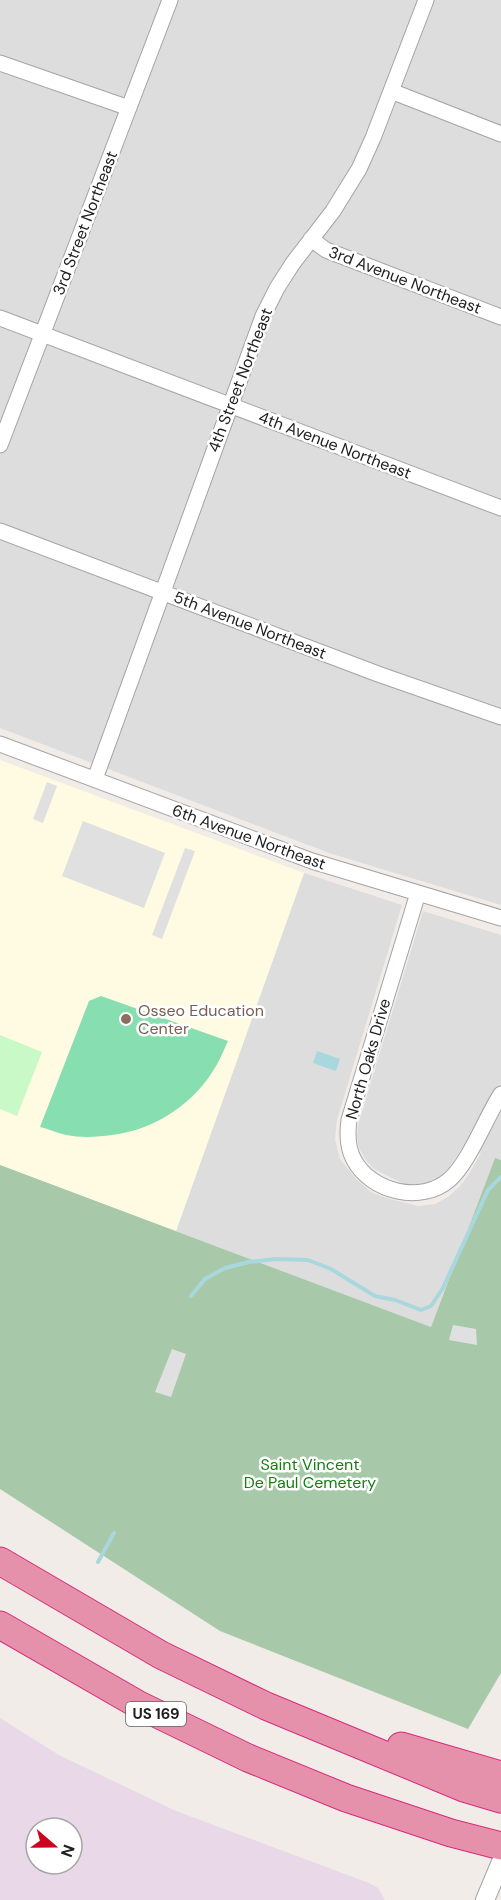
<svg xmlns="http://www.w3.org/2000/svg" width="501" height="1900" font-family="'DM Sans',sans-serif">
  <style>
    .residential { fill: #dedddd }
    .industrial { fill: #e9d9e8; fill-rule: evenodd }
    .education { fill: #fffbe2 }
    .cemetery { fill: #a8c9a9 }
    .park { fill: #c8f9c6 }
    .pitch { fill: #87deb1 }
    .parking { fill: #e0e0e0 }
    .water { fill: #a8d8dd }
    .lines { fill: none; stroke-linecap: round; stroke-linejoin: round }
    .stream { stroke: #a8d8dd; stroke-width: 4 }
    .minor-casing { stroke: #a4a4a4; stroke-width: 17 }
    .tertiary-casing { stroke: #a4a4a4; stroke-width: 20 }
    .motorway-casing { stroke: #d82a7c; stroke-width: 29 }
    .minor { stroke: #fff; stroke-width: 15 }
    .tertiary { stroke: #fff; stroke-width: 18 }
    .motorway { stroke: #e691ab; stroke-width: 27 }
    .education-dot { fill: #8d6e63; stroke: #fff; stroke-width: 2 }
    .labels { text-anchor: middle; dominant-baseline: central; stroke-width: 5; stroke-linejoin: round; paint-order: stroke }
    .shield { fill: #fff; stroke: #636363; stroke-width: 1.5 }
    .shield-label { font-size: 15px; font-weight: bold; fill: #202020 }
    .street-label { font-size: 16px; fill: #202020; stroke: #fff }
    .education-label { font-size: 16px; fill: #785e54; stroke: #fff; text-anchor: start }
    .park-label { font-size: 16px; fill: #137f0e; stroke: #fff }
  </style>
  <rect width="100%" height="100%" fill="#f1ece7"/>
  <path class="residential" d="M0,0h501v905l-169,-51 -332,-126z
    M304,873l98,32 -65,215 -2,19 5,20 16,20 15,13 15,6 32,8 17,-2 13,-7 12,-11 9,-12 12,-21 -18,-6 -17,25 -10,8 -14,5h-10l-10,-2 -28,-14 -9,-10 -6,-11 -2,-11 1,-12 65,-214 78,24v225l-6,-2 -64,169 -255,-96z"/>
  <path class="industrial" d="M0,1718l59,37 117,56 193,72 9,5 7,12h-385zM36,1828h36v36h-36z"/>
  <path class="education" d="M0,760l304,113 -128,358 -176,-66z"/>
  <path class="cemetery" d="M495,1158l6,2v513l-33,56 -248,-98 -220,-142v-324l431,162z"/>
  <path class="park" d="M0,1035l42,17 -25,64 -17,-7z"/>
  <path class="pitch" d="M101,996l127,45c-4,8 -7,17 -12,25 -21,37 -61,64 -104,69 -14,2 -31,3 -46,0 -9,-2 -17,-6 -26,-8l49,-126z"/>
  <path class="parking" d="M47,782l10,4 -14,37 -10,-4z
    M83,821l82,32 -21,55 -82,-32z
    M185,848l10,3 -33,88 -10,-4z
    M453,1325l23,4 1,16 -28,-5z
    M172,1349l14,5 -15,43 -16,-5z"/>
  <path class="water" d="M317,1051l23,8 -4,12 -23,-8z"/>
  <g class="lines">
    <path class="stream" d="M191,1296l14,-17 20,-11 24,-6 27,-3 32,1 23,9 44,27 20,4 26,10 10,-4 12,-18 45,-98 13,-13
      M98,1562l16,-29"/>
    <defs>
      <path id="minor" d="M0,63l129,45
        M391,91l110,43
        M311,239l15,11 175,67
        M0,318l501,190
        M0,445l170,-445
        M0,531l378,143 123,43
        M0,744l312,117 189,57
        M95,779l168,-463 14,-28 16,-25 40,-52 26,-42 14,-31 53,-138
        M418,893l-69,227c-2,14 -2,27 5,40 17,32 67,44 95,20 20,-17 37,-63 52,-86"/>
      <path id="tertiary" d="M485,1900l16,-38"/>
      <path id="motorway" d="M0,1561l161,94 105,51 198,82 37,11
        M0,1625l139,80 109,53 98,40 105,35 50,13
        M401,1746l100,29"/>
    </defs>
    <use href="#minor" class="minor-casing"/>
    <use href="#tertiary" class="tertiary-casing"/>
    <use href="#motorway" class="motorway-casing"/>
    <use href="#minor" class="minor"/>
    <use href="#tertiary" class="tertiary"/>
    <use href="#motorway" class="motorway"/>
  </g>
  <circle class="education-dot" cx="126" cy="1019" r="6"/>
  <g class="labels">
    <rect class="shield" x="126" y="1702" width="60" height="24" rx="4.5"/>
    <g class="shield-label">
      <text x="156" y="1714">US 169</text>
    </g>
    <g class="street-label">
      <text transform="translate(85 223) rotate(-69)">3rd Street Northeast</text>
      <text transform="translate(405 280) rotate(21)">3rd Avenue Northeast</text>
      <text transform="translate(240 380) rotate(-69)">4th Street Northeast</text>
      <text transform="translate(335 445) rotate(21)">4th Avenue Northeast</text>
      <text transform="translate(250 625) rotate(21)">5th Avenue Northeast</text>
      <text transform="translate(249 837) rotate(20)">6th Avenue Northeast</text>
      <text transform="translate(368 1059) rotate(-74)">North Oaks Drive</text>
    </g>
    <g class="education-label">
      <text x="138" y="1010">Osseo Education<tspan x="138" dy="18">Center</tspan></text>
    </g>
    <g class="park-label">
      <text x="310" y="1464">Saint Vincent<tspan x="310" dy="18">De Paul Cemetery</tspan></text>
    </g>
  </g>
  <g transform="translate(54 1846) rotate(110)"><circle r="28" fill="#ffffff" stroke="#a6a6a6" stroke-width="1.5"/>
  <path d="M0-4.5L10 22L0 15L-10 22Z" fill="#cd041d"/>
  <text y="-9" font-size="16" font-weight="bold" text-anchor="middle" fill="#202020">N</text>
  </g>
</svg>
